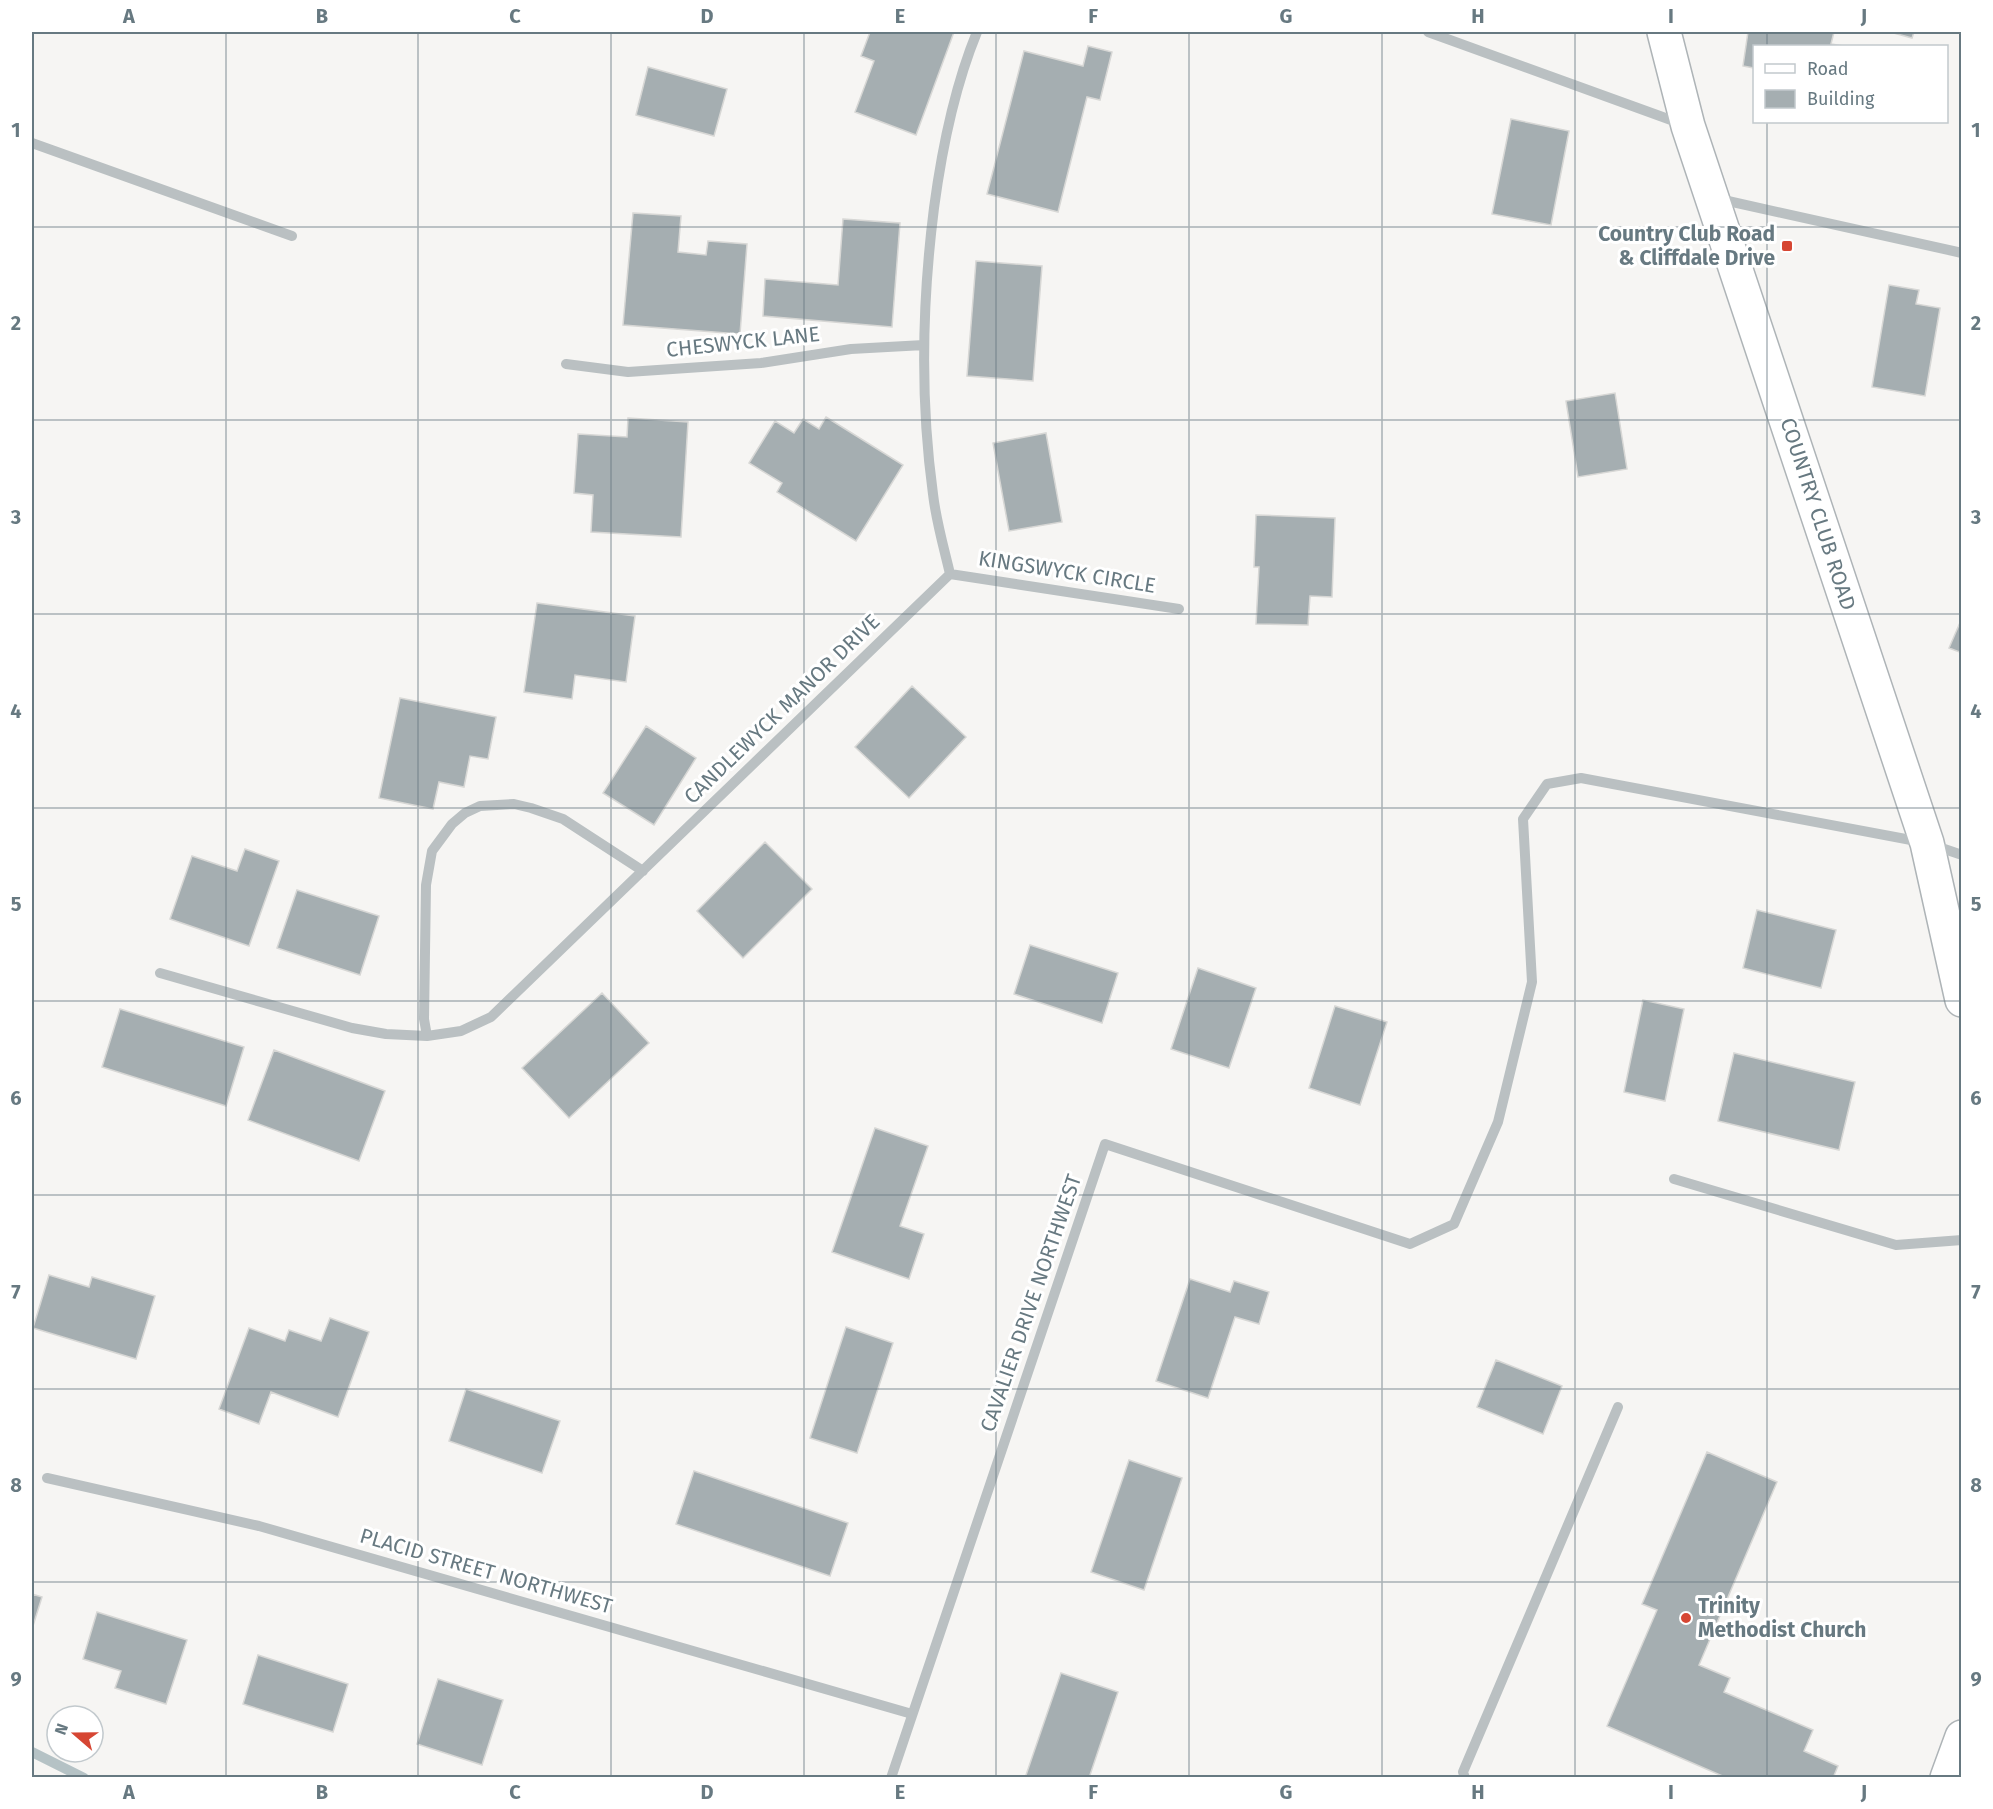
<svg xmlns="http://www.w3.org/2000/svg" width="1993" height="1809" font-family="'Fira Sans',sans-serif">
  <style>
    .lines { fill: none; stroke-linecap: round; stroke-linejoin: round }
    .stream { stroke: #b5c2c5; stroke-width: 10 }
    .building { fill: #a5aeb1; stroke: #d7d7d5; stroke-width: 1.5 }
    .major-casing { stroke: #aeb4b7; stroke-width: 36 }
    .minor { stroke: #bac0c2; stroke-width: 10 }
    .major { stroke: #fff; stroke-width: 33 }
    .grid { fill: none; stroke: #677981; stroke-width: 1.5; stroke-opacity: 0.55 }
    .poi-dot { fill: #d64633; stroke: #fff; stroke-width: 2 }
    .labels { text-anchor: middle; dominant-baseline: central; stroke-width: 6; stroke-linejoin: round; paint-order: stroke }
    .poi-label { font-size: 21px; font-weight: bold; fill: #677981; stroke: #fff; text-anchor: end }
    .street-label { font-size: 21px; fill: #677981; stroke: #fff }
    .neatline { fill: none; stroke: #677981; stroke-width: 2 }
    .grid-label { font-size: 20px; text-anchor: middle; font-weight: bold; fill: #677981 }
  </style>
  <rect width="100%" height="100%" fill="#f6f5f3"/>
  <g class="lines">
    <path class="stream" d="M32,1752l52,26"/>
  </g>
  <path class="building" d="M870,32h84l-38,103 -61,-23 19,-51 -13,-5z
    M1748,32h86l-3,12 13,2h-90v22l-11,-2z
    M1890,32h24l-2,6z
    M1088,46l24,6 -12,48 -13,-3 -29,115 -71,-18 37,-143 59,15z
    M648,67l79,22 -13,47 -78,-21z
    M1511,119l58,12 -18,94 -59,-11z
    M633,213l48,3 -3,36 28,3 2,-14 39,3 -7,90 -117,-9z
    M843,219l57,4 -8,104 -129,-11 2,-37 73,6z
    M976,261l66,5 -9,115 -66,-5z
    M1889,285l30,5 -3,14 24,4 -15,88 -53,-9z
    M1615,393l12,76 -49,8 -12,-76z
    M826,417l77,48 -47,76 -79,-49 5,-9 -33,-20 26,-42 19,12 9,-14 16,10z
    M628,418l60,4 -7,115 -90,-5 2,-37 -19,-2 4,-59 49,3z
    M1046,433l16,89 -53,9 -16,-88z
    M1256,515l79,3 -3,79 -22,-1 -2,29 -52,-1 3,-57h-5z
    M537,603l98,13 -9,66 -51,-7 -3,24 -48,-7z
    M1962,618v35l-13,-5z
    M912,686l54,51 -57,61 -54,-51z
    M400,698l96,19 -8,42 -18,-3 -6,31 -25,-5 -6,27 -54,-11z
    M646,726l50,32 -42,67 -51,-32z
    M765,842l47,47 -69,69 -46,-47z
    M245,849l34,12 -30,85 -79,-27 22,-63 45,15z
    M297,890l82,26 -19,59 -83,-27z
    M1757,910l79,20 -15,58 -78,-20z
    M1030,945l88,28 -16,50 -88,-29z
    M1198,968l58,20 -27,80 -58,-19z
    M602,993l47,50 -80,75 -47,-50z
    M1643,1000l41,9 -19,92 -41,-9z
    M1335,1006l52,16 -27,83 -51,-17z
    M120,1009l124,38 -18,59 -124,-39z
    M274,1050l111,41 -26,70 -111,-41z
    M1734,1053l121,29 -16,68 -121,-29z
    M875,1128l53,18 -28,80 24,8 -15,45 -77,-27z
    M49,1275l40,12 3,-10 63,19 -19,63 -103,-31z
    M1190,1279l40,13 4,-11 35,11 -10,32 -24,-7 -27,81 -52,-17z
    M330,1318l39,14 -31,85 -67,-25 -12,32 -40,-15 30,-81 36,13 4,-11 32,11z
    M846,1327l47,16 -36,110 -47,-15z
    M1496,1360l66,26 -19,48 -66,-27z
    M466,1389l94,32 -18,52 -93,-32z
    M1707,1452l70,30 -78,183 31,13 -6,14 89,38 -9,21 34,15 -5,12h-106l-120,-52 50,-116 -15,-6z
    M1129,1460l53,18 -38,112 -53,-18z
    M694,1471l154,52 -18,53 -154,-52z
    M32,1594l10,3 -10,32z
    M97,1612l90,28 -21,64 -51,-16 6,-17 -38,-12z
    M258,1655l90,29 -15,48 -90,-28z
    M1061,1673l57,19 -29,86h-64z
    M438,1679l65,21 -21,65 -65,-21z"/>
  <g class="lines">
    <defs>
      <path id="major" d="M1664,32l24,94 239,717 35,157
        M1947,1778l15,-41"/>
    </defs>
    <use href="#major" class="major-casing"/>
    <path class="minor" d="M1428,32l254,92
      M32,143l260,93
      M1719,199l243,54
      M566,364l62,8 133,-9 90,-14 73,-4
      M950,574l229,35
      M160,973l192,55 34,6 41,2 34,-5 30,-14 459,-443c-6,-26 -14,-53 -17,-80 -13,-95 -11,-191 1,-286 8,-60 20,-120 43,-176
      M427,1036l-3,-17 2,-134 6,-34 20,-27 13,-11 15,-7 34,-2 17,4 32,11 80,52
      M1674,1179l222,66 66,-5
      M47,1478l212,48 653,188
      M891,1778l214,-634 305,100 44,-20 44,-102 34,-140 -9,-163 24,-35 34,-6 346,65 35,12
      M1465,1778l-2,-6 155,-365"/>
    <use href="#major" class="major"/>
  </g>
  <path class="grid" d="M226,32v1746M418,32v1746M611,32v1746M804,32v1746M996,32v1746M1189,32v1746M1382,32v1746M1575,32v1746M1767,32v14M1767,122v1656M32,227h1930M32,420h1930M32,614h1930M32,808h1930M32,1001h1930M32,1195h1930M32,1389h1930M32,1582h1930"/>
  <g class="poi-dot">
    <rect x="1781" y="240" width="12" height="12" rx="3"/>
    <circle cx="1686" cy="1618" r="6"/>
  </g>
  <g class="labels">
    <g class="poi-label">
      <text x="1775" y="234">Country Club Road<tspan x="1775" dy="24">&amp; Cliffdale Drive</tspan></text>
      <text x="1698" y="1606" text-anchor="start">Trinity<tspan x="1698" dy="24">Methodist Church</tspan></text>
    </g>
    <g class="street-label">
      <text transform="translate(743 342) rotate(-6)">CHESWYCK LANE</text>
      <text transform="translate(1818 514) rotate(72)">COUNTRY CLUB ROAD</text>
      <text transform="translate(1067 572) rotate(9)">KINGSWYCK CIRCLE</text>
      <text transform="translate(782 709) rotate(-44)">CANDLEWYCK MANOR DRIVE</text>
      <text transform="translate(1031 1303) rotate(-71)">CAVALIER DRIVE NORTHWEST</text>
      <text transform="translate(486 1571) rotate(16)">PLACID STREET NORTHWEST</text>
    </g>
  </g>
  <rect width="1993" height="1809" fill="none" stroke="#ffffff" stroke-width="66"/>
  <rect x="1753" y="45" width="195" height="78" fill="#ffffff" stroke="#c2c9cd" stroke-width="1.5"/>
  <rect x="1765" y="64" width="30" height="9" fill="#ffffff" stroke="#c2c9cd" stroke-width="1.5"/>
  <text x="1807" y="75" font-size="18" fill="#677981">Road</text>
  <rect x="1765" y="90" width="30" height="18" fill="#a5aeb1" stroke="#c2c9cd" stroke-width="1.5"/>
  <text x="1807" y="105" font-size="18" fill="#677981">Building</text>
  <g transform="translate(75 1734) rotate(290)"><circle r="28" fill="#ffffff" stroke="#c2c9cd" stroke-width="1.5"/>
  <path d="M0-4.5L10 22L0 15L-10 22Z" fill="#d64633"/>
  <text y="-9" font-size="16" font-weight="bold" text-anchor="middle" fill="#677981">N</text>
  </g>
  <rect x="33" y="33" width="1927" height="1743" class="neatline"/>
  <g class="grid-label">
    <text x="129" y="23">A</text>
    <text x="322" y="23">B</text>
    <text x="515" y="23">C</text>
    <text x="707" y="23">D</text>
    <text x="900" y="23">E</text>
    <text x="1093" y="23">F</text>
    <text x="1286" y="23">G</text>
    <text x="1478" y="23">H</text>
    <text x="1671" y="23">I</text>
    <text x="1864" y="23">J</text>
    <text x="16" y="137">1</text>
    <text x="1976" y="137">1</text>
    <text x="16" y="330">2</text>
    <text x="1976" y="330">2</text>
    <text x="16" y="524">3</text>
    <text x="1976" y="524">3</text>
    <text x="16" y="718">4</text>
    <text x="1976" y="718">4</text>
    <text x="16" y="911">5</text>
    <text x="1976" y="911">5</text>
    <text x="16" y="1105">6</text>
    <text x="1976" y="1105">6</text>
    <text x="16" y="1299">7</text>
    <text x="1976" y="1299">7</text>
    <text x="16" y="1492">8</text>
    <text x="1976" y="1492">8</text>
    <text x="16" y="1686">9</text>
    <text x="1976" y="1686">9</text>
    <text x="129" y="1799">A</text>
    <text x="322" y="1799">B</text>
    <text x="515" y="1799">C</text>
    <text x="707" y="1799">D</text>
    <text x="900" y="1799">E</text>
    <text x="1093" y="1799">F</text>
    <text x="1286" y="1799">G</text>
    <text x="1478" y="1799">H</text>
    <text x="1671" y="1799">I</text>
    <text x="1864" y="1799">J</text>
  </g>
</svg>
